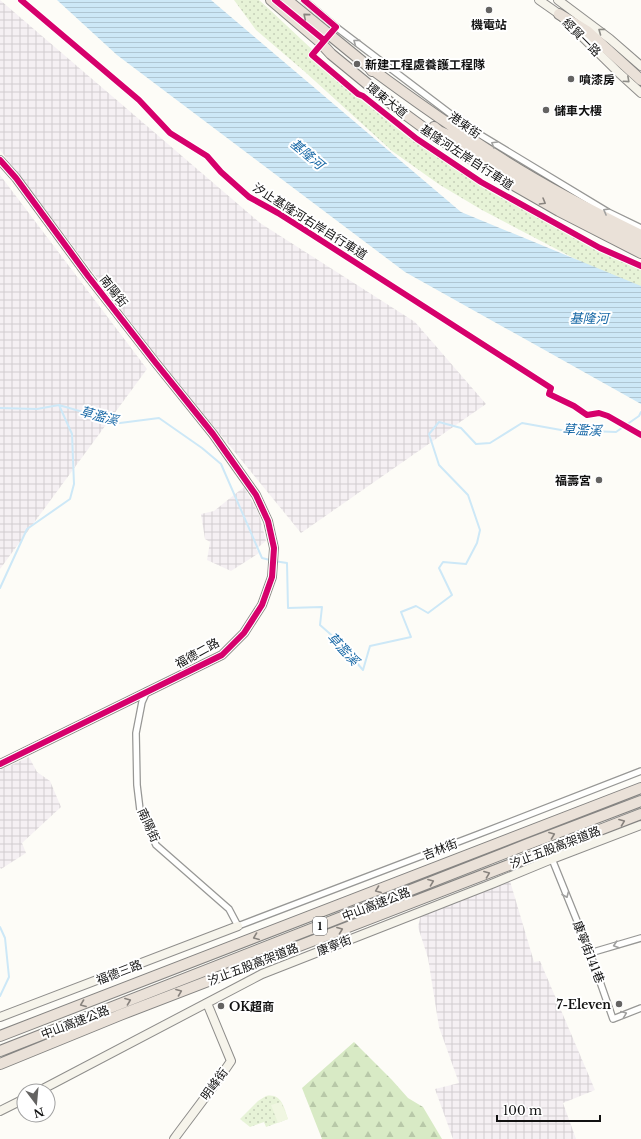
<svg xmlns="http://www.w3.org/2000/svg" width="641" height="1139" font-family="'Libre Baskerville','Noto Sans TC',serif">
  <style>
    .industrial { fill: url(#industrial-grid) }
    .forest { fill: url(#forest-firs) }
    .park { fill: url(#park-dots) }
    .pitch { fill: #f0f6e1 }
    .water { fill: url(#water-rules) }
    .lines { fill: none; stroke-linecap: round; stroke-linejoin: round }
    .stream { stroke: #cde8f7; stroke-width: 2 }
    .street-casing { stroke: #979795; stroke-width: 8 }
    .secondary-casing { stroke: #8e8d8b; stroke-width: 10 }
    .highway-casing { stroke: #858482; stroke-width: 12 }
    .street { stroke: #fffffe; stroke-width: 5.5 }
    .secondary { stroke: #f6f4eb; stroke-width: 8 }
    .highway { stroke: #eae1d8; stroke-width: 10 }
    .cycleway-casing { stroke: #fff; stroke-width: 8 }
    .cycleway { stroke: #d6006c; stroke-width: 6 }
    .oneway { stroke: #88837e }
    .oneway2 { stroke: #8f8e89 }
    .oneway3 { stroke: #a0a09f }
    .poi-dot { fill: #646362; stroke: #fff; stroke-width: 1.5 }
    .labels { text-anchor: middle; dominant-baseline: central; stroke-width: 4; stroke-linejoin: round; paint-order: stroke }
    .shield { fill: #fff; stroke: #585858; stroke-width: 1 }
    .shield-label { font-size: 11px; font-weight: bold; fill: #111 }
    .poi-label { font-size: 12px; font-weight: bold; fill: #111; stroke: #fff; text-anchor: start }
    .street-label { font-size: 12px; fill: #111; stroke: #fff }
    .water-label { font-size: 13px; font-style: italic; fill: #1768a6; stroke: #fff }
  </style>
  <defs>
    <pattern id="industrial-grid" width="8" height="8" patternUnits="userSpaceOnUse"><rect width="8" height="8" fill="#f5f0f3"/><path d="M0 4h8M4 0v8" fill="none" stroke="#d1cdcf"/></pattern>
    <pattern id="forest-firs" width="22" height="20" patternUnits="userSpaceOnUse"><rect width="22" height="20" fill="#d8eac5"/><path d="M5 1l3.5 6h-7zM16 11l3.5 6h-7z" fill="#b8c8a8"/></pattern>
    <pattern id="park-dots" width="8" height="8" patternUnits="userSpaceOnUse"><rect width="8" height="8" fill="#e7f3d7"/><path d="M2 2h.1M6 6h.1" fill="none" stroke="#c5cfb8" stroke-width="1.8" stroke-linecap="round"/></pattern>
    <pattern id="water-rules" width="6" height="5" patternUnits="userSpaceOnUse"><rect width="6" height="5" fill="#cde8f7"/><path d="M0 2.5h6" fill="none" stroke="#afc6d3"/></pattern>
  </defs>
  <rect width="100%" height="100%" fill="#fdfcf7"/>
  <path class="industrial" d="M0,0l260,223 155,99 71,82 -185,129 -143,-175 -158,-208z
    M0,175l147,194 -147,200z
    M244,487l15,27 7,27 -10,8 3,4 -28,18 -24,-11 3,-18 -5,-3 -4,-25 13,-3z
    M29,757l8,15 13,9 11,26 -39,36 4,10 -25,16 -1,-2v-97z
    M510,881l24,81 6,-1 55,129 -32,13 13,36h-123l-18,-50 24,-6 -20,-56 -11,-69 -10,-31 3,-13z"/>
  <path class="forest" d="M354,1042l38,38 16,18 15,9 19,32h-120l-20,-51z"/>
  <path class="park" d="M234,0h25l11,10 80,75 65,54 111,70 60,32 55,26v24l-20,-8 -139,-73 -42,-25 -48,-34 -88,-80 -48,-41z
    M266,1096c16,-3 18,12 22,23l-22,8 -2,-5 -14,5 -10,-8 18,-18z"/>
  <path class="pitch" d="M281,1102l7,17 -10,4 -7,-18z"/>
  <path class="water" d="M57,0h154l250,212 180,74v118l-236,-132 -288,-217z"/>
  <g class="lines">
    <path class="stream" d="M0,408l37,1 22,-4 61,18 39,-5 43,30 19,16 41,94 8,2
      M274,561l13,2 1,45 34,-1 -2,18 16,14 27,31 7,-24 41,-9 -10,-25 15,-6 12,7 24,-18 -13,-27 4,-6 23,2 11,-21 3,-13 -12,-35 -29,-30 -10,-31 10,-12 22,6 15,16 14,-1 32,-20 39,7 55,2 23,-16 2,-4
      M0,588l27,-59 43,-30 4,-15 -2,-50 -13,-29
      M0,927l5,11 4,39 -9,19"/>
    <defs>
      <path id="street" d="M304,0l32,27 133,101 139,84 33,16
        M147,691l-5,11 -6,31 1,52 3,25 16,35 73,64 9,17 241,-92 162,-63
        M552,859l38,94 23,66 28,-11
        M590,953l51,-15"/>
      <path id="secondary" d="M539,0l20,14 60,59 22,20
        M558,0l52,39 31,27
        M0,160l16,18 72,98 67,86 58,72 43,61 12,26 6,27 -2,29 -10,28 -18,28 -22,22 -222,109
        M0,1017l238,-91
        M39,1091l223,-117 232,-91 58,-24 89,-34
        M0,1111l24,-12
        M174,1139c19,-26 39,-51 57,-78l-24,-58"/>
      <path id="highway" d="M271,0l48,41 12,13 67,55 34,25 73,46 54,31 82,42
        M287,0l82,67 3,4
        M559,14l28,17 54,49
        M369,67c43,32 87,63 133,92 44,28 92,53 139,76
        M434,127l5,4 11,5 58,38 90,49 43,21
        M0,1036l641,-248
        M0,1051l528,-207 113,-43
        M0,1064l120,-49 521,-201"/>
    </defs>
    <use href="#street" class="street-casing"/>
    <use href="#secondary" class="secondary-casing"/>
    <use href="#highway" class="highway-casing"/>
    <use href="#street" class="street"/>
    <use href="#secondary" class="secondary"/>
    <use href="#highway" class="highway"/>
    <defs>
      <path id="cycleway" d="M21,0l118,100 31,33 37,23 14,16 28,25 29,16 33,21 240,154 -2,6 25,12 13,9 12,-2 9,3 33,19
        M275,0l49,40
        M304,0l32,27 -24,28 46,39 5,2 54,43 64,43 119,66 41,18
        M0,160l16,18 72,98 67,86 58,72 43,61 12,26 6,27 -2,29 -10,28 -18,28 -22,22 -222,109"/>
    </defs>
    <use href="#cycleway" class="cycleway-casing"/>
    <use href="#cycleway" class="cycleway"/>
  </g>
  <defs><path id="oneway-chevron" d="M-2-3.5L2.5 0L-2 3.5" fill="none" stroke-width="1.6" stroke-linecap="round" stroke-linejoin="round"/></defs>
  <g class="oneway">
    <use href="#oneway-chevron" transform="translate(306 16) rotate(-140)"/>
    <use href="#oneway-chevron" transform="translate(543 202) rotate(30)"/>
    <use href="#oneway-chevron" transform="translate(622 822) rotate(-21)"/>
    <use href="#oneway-chevron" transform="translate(552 835) rotate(-21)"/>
    <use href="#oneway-chevron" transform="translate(487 874) rotate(-21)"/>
    <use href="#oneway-chevron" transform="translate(431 882) rotate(-21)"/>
    <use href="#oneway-chevron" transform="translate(378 890) rotate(159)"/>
    <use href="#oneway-chevron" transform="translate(340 930) rotate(-21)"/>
    <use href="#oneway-chevron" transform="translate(256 937) rotate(159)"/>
    <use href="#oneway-chevron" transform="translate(179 992) rotate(-21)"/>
    <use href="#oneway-chevron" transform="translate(128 1001) rotate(-21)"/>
    <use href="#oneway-chevron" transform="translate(83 1004) rotate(159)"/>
  </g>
  <g class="oneway2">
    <use href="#oneway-chevron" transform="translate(601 31) rotate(-144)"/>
    <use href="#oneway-chevron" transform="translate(627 80) rotate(42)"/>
  </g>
  <g class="oneway3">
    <use href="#oneway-chevron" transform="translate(356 42) rotate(-143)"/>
    <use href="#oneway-chevron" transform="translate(494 144) rotate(-149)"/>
    <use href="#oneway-chevron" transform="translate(606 211) rotate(-151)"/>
    <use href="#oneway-chevron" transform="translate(566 895) rotate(67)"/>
    <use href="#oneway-chevron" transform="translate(616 945) rotate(163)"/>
    <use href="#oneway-chevron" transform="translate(624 1014) rotate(-22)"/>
  </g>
  <g class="poi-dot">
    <circle cx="489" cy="10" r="4"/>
    <circle cx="357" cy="64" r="4"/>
    <circle cx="571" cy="79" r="4"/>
    <circle cx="546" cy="110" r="4"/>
    <circle cx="599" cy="480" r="4"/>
    <circle cx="619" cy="1004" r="4"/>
    <circle cx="221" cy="1006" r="4"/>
  </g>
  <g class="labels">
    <rect class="shield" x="313" y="917" width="14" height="18" rx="3"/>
    <g class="shield-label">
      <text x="320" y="926">1</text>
    </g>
    <g class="poi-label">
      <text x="489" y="24" text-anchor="middle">機電站</text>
      <text x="365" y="64">新建工程處養護工程隊</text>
      <text x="579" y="79">噴漆房</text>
      <text x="554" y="110">儲車大樓</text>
      <text x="591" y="480" text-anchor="end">福壽宮</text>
      <text x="611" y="1004" text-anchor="end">7-Eleven</text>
      <text x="229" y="1006">OK超商</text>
    </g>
    <g class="street-label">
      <text transform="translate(582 37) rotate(45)">經貿一路</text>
      <text transform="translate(387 100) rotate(39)">環東大道</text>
      <text transform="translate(465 125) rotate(35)">港東街</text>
      <text transform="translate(467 157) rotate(33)">基隆河左岸自行車道</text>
      <text transform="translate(310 221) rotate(32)">汐止基隆河右岸自行車道</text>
      <text transform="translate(114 291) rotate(52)">南陽街</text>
      <text transform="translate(197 653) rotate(-29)">福德二路</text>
      <text transform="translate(149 825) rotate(66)">南陽街</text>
      <text transform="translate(555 847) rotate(-21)">汐止五股高架道路</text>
      <text transform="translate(440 849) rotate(-21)">吉林街</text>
      <text transform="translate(376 904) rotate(-21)">中山高速公路</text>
      <text transform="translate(334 945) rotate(-21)">康寧街</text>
      <text transform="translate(589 952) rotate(69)">康寧街141巷</text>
      <text transform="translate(253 964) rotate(-21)">汐止五股高架道路</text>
      <text transform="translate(119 972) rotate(-21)">福德三路</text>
      <text transform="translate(75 1022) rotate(-21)">中山高速公路</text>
      <text transform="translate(214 1084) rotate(-54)">明峰街</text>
    </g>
    <g class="water-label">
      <text transform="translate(307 154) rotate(40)">基隆河</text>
      <text x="589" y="318">基隆河</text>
      <text transform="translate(99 416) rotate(15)">草濫溪</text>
      <text transform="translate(582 430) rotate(3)">草濫溪</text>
      <text transform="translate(343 649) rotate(47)">草濫溪</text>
    </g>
  </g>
  <g transform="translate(36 1103) rotate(164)"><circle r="19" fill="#ffffff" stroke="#a0a0a0"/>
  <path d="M0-3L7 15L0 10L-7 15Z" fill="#646362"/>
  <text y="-6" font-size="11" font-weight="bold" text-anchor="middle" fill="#111111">N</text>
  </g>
  <path d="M497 1115v6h103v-6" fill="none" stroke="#111111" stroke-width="2"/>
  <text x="503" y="1115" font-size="12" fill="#111111" stroke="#ffffff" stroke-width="3" paint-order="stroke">100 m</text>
</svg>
